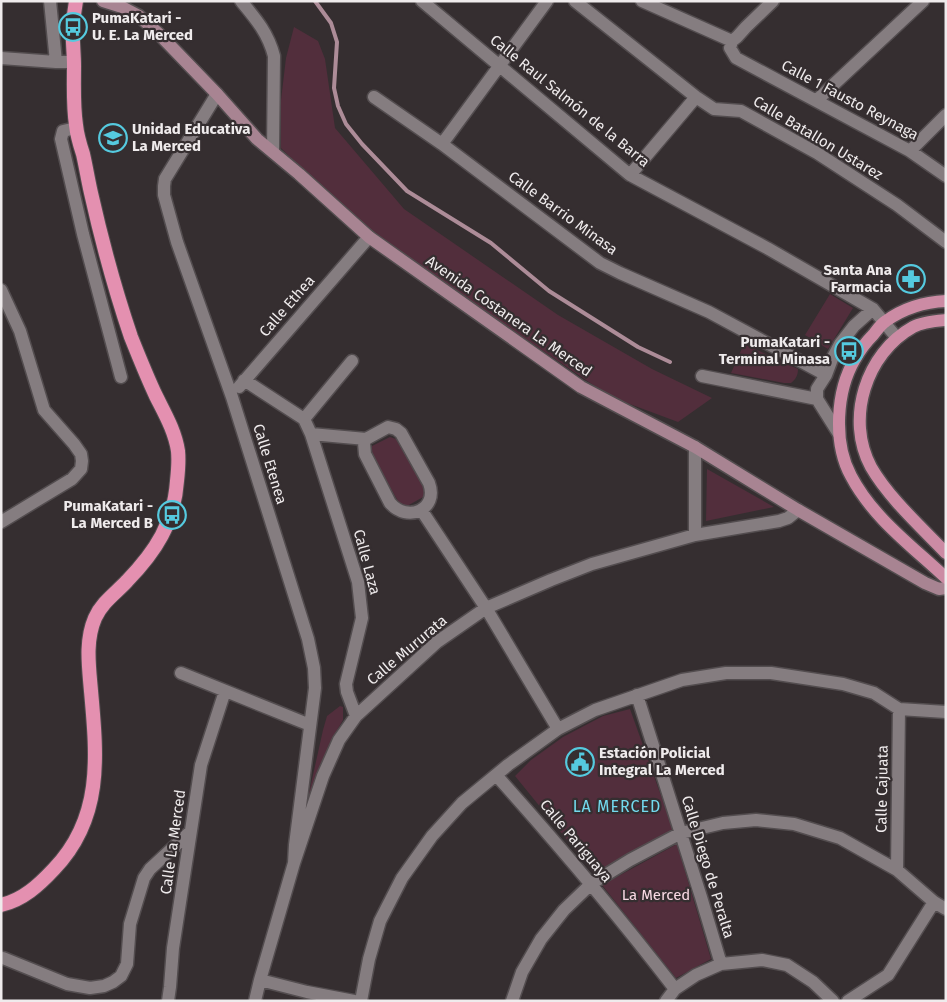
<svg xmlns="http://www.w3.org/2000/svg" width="947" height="1002" font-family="'Fira Sans',sans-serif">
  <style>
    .green { fill: #522e3c }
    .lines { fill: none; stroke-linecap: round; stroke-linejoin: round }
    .stream { stroke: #ad8c98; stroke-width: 4 }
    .minor-casing { stroke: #534d4f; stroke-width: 15 }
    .secondary-casing { stroke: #534d4f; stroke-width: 15 }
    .primary-casing { stroke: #534d4f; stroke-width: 15 }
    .trunk-casing { stroke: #534d4f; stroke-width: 16 }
    .minor { stroke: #857d80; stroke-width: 12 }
    .secondary { stroke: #a88492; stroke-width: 12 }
    .primary { stroke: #cc8ba4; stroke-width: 12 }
    .trunk { stroke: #e490b0; stroke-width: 14 }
    .labels { text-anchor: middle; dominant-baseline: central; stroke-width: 4.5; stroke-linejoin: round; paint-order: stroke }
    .poi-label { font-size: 15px; font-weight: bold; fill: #efebec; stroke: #352e30; text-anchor: start }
    .street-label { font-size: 15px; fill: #efebec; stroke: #352e30 }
    .park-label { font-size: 15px; fill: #f8d9e3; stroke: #352e30 }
    .neighbourhood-label { font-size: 16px; letter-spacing: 1px; fill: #73daee; stroke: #352e30 }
  </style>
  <rect width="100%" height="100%" fill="#352e30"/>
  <path class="green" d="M294,27l24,14 7,18 10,69 69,81 154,106 94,54 60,29 -34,24 -67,-25 -179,-121 -54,-39 -80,-72 -17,-17v-48l5,-42z
    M830,294l23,14 -25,41 -23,-14z
    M744,344l54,25c0,6 -2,10 -7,14h-7l-53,-10z
    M390,437l6,2 28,48 1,9 -18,10 -8,-3 -28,-50 1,-7z
    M707,469l67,38 -68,14z
    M340,706l3,1v13l-10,17 -13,31 -12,42 -1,-8 16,-72 4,-14z
    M630,709l44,123 -80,41 -79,-97 16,-16 32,-23 40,-21z
    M677,844l34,115 -35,19 -74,-93z"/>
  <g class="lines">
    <path class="stream" d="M315,1l16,22 6,19 -3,46 4,18 8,18 16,20 45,47 84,52 58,48 89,56 32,15"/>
    <defs>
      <path id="minor" d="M50,1l6,61
        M241,1c15,18 27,32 33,55l-1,96
        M422,1l208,174 137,73 106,61 24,29
        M575,1l121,96 18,12 27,2 76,42 80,52 49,37
        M642,1l90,40
        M773,1l-27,26 -9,10 -5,4 -2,7 6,10 174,93 36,25
        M1,58l55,4h18
        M217,94l-52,85 -1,7v9l13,47 55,155 76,242 6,29 1,20 -20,157 -1,18
        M374,97l68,47 158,119 20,10 89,39 117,63
        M817,100l106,-99
        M76,128l-13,3 -2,8 22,95 38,143
        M442,144l105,-143
        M910,151l36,-36
        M630,175l66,-78
        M1,290l19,41 24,79 30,34 7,10 1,7 -1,8 -9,10 -71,43
        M702,376l115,23
        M244,380l60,39 7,15 47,148 4,36 -16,66 1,8 9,24
        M239,387l130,-150
        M304,419l48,-58
        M311,434l55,5 22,-12 8,2 5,4 28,50c10,27 -22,40 -39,20l-25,-49 -1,-11 2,-4
        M839,434l-22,-35v-10l9,-14 6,-16 8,-15 14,-18 19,-17
        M695,447v88
        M422,511l64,97 72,121
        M181,673l129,52
        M637,695l64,202 20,67
        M496,775c62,69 122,140 179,214
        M897,870l2,-161
        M3,958l64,26 23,4 14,-2 9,-4 8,-6 6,-12 3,-40 14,-46 6,-9 40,-37
        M260,980l47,12 47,9
        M168,1001l2,-14 3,-39 28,-183 24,-74
        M255,1001l5,-21 34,-117 29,-87 16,-36 17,-24 81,-74 49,-34 65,-28 41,-16 103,-29 84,-14 9,-3 10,-8
        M361,1001l8,-42 11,-38 22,-43 30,-42 30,-33 46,-38 50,-36 37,-19 87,-30 44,-7h45l72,11 31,9 25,16 47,3
        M512,1001l10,-29 19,-33 23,-29 27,-26 39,-24 51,-27 42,-10 33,-3 38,4 46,14 57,32 37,32 12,7
        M666,1001l9,-12 21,-14 25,-11 41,-4 25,5 26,17 20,19
        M848,1001l40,-26 46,-73"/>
      <path id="secondary" d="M103,1l19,6 17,9 21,19 57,59 40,45 42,35 70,63 212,150 114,60 103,63 127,73 14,6 7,-1"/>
      <path id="primary" d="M946,301c-22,1 -42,7 -60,20 -5,3 -9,9 -13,14 -7,7 -13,15 -18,24 -19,32 -22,84 -4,117 22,42 61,70 95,102
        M946,320c-11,1 -24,2 -33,7 -47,26 -68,92 -42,140 17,30 51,61 75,86"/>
      <path id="trunk" d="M1,905c22,-5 38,-20 53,-36 49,-51 43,-112 37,-178 -2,-24 -6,-50 4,-73 7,-16 21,-25 32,-37 29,-30 47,-58 50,-100 1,-9 2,-20 1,-30 -3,-20 -13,-37 -22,-55 -9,-19 -17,-39 -25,-59 -16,-47 -29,-95 -40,-144 -3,-13 -5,-26 -8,-39 -3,-9 -6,-19 -7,-29 -3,-20 -2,-39 -2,-59 0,-14 -2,-27 -1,-40 0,-8 2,-17 3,-25"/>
    </defs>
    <use href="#minor" class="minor-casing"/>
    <use href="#secondary" class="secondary-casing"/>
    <use href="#primary" class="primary-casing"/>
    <use href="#trunk" class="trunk-casing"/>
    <use href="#minor" class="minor"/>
    <use href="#secondary" class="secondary"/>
    <use href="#primary" class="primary"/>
    <use href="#trunk" class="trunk"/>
  </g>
  <defs>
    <symbol id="bus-ring" viewBox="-11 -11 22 22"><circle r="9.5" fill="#352e30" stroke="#55cadf" stroke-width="1.5"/><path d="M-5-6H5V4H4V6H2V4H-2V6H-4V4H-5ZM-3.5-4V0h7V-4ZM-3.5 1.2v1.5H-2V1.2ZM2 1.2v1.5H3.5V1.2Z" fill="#55cadf"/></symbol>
    <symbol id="school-ring" viewBox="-11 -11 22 22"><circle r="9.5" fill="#352e30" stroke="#55cadf" stroke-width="1.5"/><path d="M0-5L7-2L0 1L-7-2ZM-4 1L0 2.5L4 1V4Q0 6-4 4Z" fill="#55cadf"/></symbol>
    <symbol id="pharmacy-ring" viewBox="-11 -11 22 22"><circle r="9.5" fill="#352e30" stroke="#55cadf" stroke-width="1.5"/><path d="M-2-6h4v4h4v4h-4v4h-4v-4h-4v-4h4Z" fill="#55cadf"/></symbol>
    <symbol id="civic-ring" viewBox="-11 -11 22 22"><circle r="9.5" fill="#352e30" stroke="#55cadf" stroke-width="1.5"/><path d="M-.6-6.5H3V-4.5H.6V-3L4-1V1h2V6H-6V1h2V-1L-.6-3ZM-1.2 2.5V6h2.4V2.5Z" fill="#55cadf"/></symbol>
  </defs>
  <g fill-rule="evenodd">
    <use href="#bus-ring" x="57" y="11" width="32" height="32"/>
    <use href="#school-ring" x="97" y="122" width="32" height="32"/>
    <use href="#pharmacy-ring" x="895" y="263" width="32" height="32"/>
    <use href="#bus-ring" x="833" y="335" width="32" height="32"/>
    <use href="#bus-ring" x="156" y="499" width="32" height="32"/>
    <use href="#civic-ring" x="564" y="746" width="32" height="32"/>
  </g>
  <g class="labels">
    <g class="poi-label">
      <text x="92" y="18">PumaKatari -<tspan x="92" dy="17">U. E. La Merced</tspan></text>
      <text x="132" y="129">Unidad Educativa<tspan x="132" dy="17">La Merced</tspan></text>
      <text x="892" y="270" text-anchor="end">Santa Ana<tspan x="892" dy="17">Farmacia</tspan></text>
      <text x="830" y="342" text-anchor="end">PumaKatari -<tspan x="830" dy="17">Terminal Minasa</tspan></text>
      <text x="153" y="506" text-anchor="end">PumaKatari -<tspan x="153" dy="17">La Merced B</tspan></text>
      <text x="599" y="753">Estación Policial<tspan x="599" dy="17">Integral La Merced</tspan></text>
    </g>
    <g class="street-label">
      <text transform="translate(850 100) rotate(28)">Calle 1 Fausto Reynaga</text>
      <text transform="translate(570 101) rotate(39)">Calle Raul Salmón de la Barra</text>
      <text transform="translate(818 138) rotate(31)">Calle Batallon Ustarez</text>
      <text transform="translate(563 213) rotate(36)">Calle Barrio Minasa</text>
      <text transform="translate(287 306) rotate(-49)">Calle Ethea</text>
      <text transform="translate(509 316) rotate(35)">Avenida Costanera La Merced</text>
      <text transform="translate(270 464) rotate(73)">Calle Etenea</text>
      <text transform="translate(367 562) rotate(75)">Calle Laza</text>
      <text transform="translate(407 650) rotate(-40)">Calle Mururata</text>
      <text transform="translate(882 789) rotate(-89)">Calle Cajuata</text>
      <text transform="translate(576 841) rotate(50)">Calle Pariguaya</text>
      <text transform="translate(173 842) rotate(-82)">Calle La Merced</text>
      <text transform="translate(708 867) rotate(73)">Calle Diego de Peralta</text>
    </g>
    <g class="park-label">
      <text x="656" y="895">La Merced</text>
    </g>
    <g class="neighbourhood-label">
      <text x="617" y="806">LA MERCED</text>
    </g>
  </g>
  <rect width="947" height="1002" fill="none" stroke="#efebec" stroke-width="5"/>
</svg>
